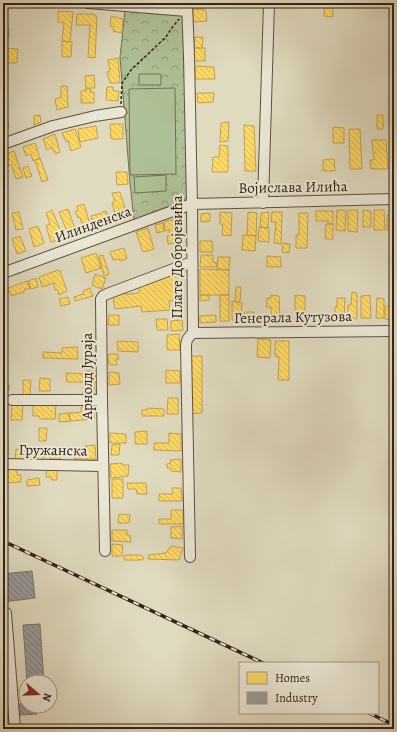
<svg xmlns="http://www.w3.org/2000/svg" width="397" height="732" font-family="Alegreya,serif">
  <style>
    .park { fill: url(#park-crowns); stroke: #707156 }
    .garden { fill: #aec095; stroke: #707156 }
    .homes { fill: url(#homes-back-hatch); stroke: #c2a24f }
    .industry { fill: url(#industry-back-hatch); stroke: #7a7572 }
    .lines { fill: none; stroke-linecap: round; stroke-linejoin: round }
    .minor-casing { stroke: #5e5042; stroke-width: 12 }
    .path { stroke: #332218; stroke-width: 1.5; stroke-dasharray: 3 2; stroke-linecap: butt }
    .minor { stroke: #ebe7d5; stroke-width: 10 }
    .rail-casing { stroke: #332218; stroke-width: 3.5 }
    .rail { stroke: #ebe7d5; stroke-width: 2; stroke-dasharray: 6; stroke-linecap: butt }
    .labels { text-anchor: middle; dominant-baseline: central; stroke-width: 4; stroke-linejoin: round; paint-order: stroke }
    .street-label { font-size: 15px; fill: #332218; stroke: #ebe7d5 }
  </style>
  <defs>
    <pattern id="park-crowns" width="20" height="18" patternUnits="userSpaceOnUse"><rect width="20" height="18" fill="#aec095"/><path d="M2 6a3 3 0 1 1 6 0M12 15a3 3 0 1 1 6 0" fill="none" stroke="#8e9c79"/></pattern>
    <pattern id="homes-back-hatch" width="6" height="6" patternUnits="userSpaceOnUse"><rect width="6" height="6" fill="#ffd966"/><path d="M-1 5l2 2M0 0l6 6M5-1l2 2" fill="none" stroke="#dbba58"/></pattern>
    <pattern id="industry-back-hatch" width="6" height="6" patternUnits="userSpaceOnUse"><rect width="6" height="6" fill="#999"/><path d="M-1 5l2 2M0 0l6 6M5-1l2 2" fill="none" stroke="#7d7c7c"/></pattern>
  </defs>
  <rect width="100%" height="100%" fill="#e0dabf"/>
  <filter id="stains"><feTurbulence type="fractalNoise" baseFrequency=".005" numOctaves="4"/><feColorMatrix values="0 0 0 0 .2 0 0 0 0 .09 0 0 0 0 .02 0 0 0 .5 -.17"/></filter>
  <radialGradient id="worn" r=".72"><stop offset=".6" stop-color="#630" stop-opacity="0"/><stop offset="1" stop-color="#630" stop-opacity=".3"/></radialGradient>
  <path class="park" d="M125,11l58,4 5,182 -6,4 -48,19 -4,-37 -10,-126z"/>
  <path class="garden" d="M139,74h22v11h-22z
    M175,88l1,86 -46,1 -1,-86z
    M166,175v16l-31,2 -1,-16z"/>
  <path class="homes" d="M193,3h12v5h-11z
    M325,3h8v14l-9,-1z
    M193,9l13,1 1,11 -14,1z
    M58,11l15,1 -3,30 -8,-1 2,-18 -6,-1z
    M77,14h16l4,3 -2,41 -7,-1 2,-32h-14z
    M111,16l12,3 -1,14 -9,-2 1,-4 -4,-1z
    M3,28l6,1v8l-4,-1 -1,10h-1z
    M195,37h8l-1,11h-8z
    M62,41l10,1 -1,15h-9z
    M3,48l15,1 -1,14h-14z
    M194,48h11v13h-11z
    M118,58l2,25h-10l-3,-11 3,-1 -2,-11z
    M195,66l19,1 1,12h-20z
    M94,75l1,13h-9l-1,-12z
    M61,86h6l1,21 -11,3 -2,-11 6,-2z
    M107,87h6v4h6l-1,10 -12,-1z
    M85,89h6l-1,3h4v11h-13v-12h5z
    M197,93h17l-1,9 -15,1z
    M6,96l1,14h-4v-13z
    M40,115l1,7 -7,3v-9z
    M377,115h6v14h-6z
    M7,117l2,10 -4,1 1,4 -3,1v-15z
    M229,122l-1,19 -8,1 1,-19z
    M110,124h13v15h-12z
    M244,125l10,1 2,45h-11z
    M96,126l2,12 -18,4 -2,-13z
    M333,127l11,1v15h-11z
    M75,129l6,18 -10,4 -3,-10 -2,1 -4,-9z
    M349,129h11l2,40h-12z
    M55,134l5,18 -5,2 -3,-7 -5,3 -4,-11z
    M372,140h14l2,29h-17l-1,-9h4z
    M35,143l5,15 -7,3 -2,-7 -5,2 -3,-9z
    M220,145l8,1v26h-16l1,-15h6z
    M14,151l9,26 -7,2 -5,-15 -4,3 -4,-12z
    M40,158l8,22 -6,2 -7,-22z
    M334,159l1,12h-12v-11z
    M28,166l4,10 -6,2 -3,-10z
    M116,172h11l1,12 -11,1z
    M120,192l7,23 -11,2 -4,-14 3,-2 -3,-8z
    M84,204l7,24 -7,2 -4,-13 -2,1 -3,-6 3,-2 -1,-4z
    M68,209l9,25 -11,3 -3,-7 3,-1 -7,-17z
    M52,210l12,29 -13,3 -5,-16 4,-2 -4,-11z
    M337,210h9l-1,21 -9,-1z
    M348,210h10l-1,22 -9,-1z
    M363,210l8,1v16h-8z
    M374,210h10l1,20h-11z
    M106,211l4,10 -16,5 -3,-10 11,-3v-1z
    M316,211h17v13h-5v-3h-12z
    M19,212l4,17 -7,1 -4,-17z
    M220,212l12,1 -1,23 -9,-1 1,-10 -3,-1z
    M248,212l9,1 -1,23 -9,-1z
    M269,212l-1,16 -8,-1 1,-14z
    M272,212h10l-1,32 -7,-1 2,-21h-5z
    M210,213v8l-9,1v-8z
    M299,213h9l-1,35h-11v-13h3z
    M387,215h7v15h-7z
    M177,218l2,1 2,23 -13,2 -1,-8h3l-1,-6 -4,1 -1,-9z
    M163,223l1,8 -7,2 -2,-8z
    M326,224h7v15h-8z
    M38,226l6,17 -10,4 -5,-18z
    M259,227l10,1v14l-11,-1z
    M148,228l6,21 -11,3 -7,-20z
    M243,235l13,1 -1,15 -13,-1z
    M20,236l6,15 -9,3 -5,-15z
    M200,241h12l1,11h-13z
    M283,243l7,1 -1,9 -7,-1z
    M124,248l3,11 -7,2 -1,-2 -6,1 -3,-8z
    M96,253l5,15 -15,5 -5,-15z
    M103,255l6,19 -5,2 -5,-20z
    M201,255h12v7l4,1 -1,4h-16z
    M267,256l14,1v10h-14z
    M218,257h12l-1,13 -12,-1z
    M181,269l1,16h-2l2,14 -13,2 1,9 -28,2 -1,-6 -26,3 -2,-13 10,-2h8l7,-1 2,-3 -3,-6z
    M200,269l29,1v25h-29z
    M58,270l2,1 7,20 -8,4 -2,-6 -2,1 -1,-7 -12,4 -3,-10z
    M95,274l11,4 -4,11 -10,-4z
    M36,278l2,9 -7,2 -3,-8z
    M27,281l3,7 -6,2v2l-13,4 -3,-8z
    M236,287h5l-1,15h-5z
    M90,288l3,8 -18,5 -1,-4 10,-3 -1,-3z
    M352,292l5,1v26l-9,-1v-13h3z
    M200,295h9v5l-9,1z
    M220,295h9v26h-9z
    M271,295l8,1 1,26 -9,-1v-14h-5l1,-9h4z
    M295,295l10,1v19h-10z
    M370,295l1,23h-10v-22z
    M68,297l2,7 -9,2 -2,-7z
    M337,298h8l-1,21h-9v-12h2z
    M377,298l7,1v19h-8z
    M232,301l10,2 -1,17h-9z
    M385,306h9v14l-9,-1z
    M244,312h10v8h-10z
    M109,315h10v10h-11z
    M216,315v7l-16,1v-7z
    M156,319h11l1,11h-11z
    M182,320l1,10 -12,1v-10z
    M179,334l1,16h-13v-15z
    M258,339l13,1 -1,18 -13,-1z
    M117,341l21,1v10l-20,-1z
    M275,341h14v39h-11l1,-23 -4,-1z
    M77,347l1,12 -35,-1v-6l19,1v-5z
    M109,354h9l1,5h-3l1,6h-8l-1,-9z
    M188,356h14v57l-13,1z
    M166,370l14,1v12h-14z
    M86,371h10v11h-29l-1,-9 19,1z
    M109,372l10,1 1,11 -11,1z
    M40,378l10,1v12h-11z
    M23,380h8l-1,15h-7z
    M3,383l7,3 -6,15h-1z
    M94,383v13l-11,-1 1,-11z
    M168,398h10v16h-11z
    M12,402h11l-1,18h-11z
    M56,403l-1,16h-15l-1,-3h-6v-12z
    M81,407h13v12l-24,2 -1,-8 12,-1z
    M147,408l17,1v7h-22v-6h5z
    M69,413l1,8 -11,1v-8z
    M39,428h8l-1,13h-7z
    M147,431v13h-12v-12z
    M110,433l16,1v9h-16z
    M169,433l12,1v17l-27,-1v-7h15z
    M8,438v17h-3v4h-2v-20z
    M120,444l-1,11h-8l1,-10z
    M95,445l1,14h-21v-9l10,-1v-3z
    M60,447v12h-10v-11z
    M35,448l9,1v11l-10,-1z
    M16,449l12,1 1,10h-14z
    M181,459v13l-10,-1v-3h-4v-4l4,-1 -1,-3z
    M122,463v2h7l-1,11 -17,2 -1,-14z
    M47,468h10v12h-5l-1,-3h-5z
    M6,469h11v6h4v7l-16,1z
    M39,478l1,7 -13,1v-6z
    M112,479h11v19h-11z
    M127,483h19l1,11h-10l-1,-5h-8z
    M172,488h9l1,13h-23v-7h14z
    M171,510h12v14h-24v-5h12z
    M119,514l11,1 -1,8h-11z
    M182,526v13l-11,-1v-11z
    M112,530h15v5h3l1,7 -19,-1z
    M112,544l11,1 -1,11h-10z
    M171,546l12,2 -4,12 -31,-1 1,-4 17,-2z
    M124,555h17l3,3 -2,2h-18z"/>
  <path class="industry" d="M32,571l3,27 -32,4v-28z
    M40,624l4,58h-17l-4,-57z
    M26,703v3h3v2l8,1v5l-17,1 -1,-11z"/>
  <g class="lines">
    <defs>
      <path id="minor" d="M88,3l99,8
        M187,3l2,53 3,148 1,129c-5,4 -7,7 -7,13l4,211
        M3,144l50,-18 42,-10 26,-4
        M263,203l6,-200
        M3,273l189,-69 202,-5
        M193,333l201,-2
        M12,400h90
        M3,464l100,2
        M105,551l-3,-151 -1,-101 2,-3 4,-2 85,-32
        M3,613h3l9,116"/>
    </defs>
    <use href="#minor" class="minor-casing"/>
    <path class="path" d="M121,104l1,-21 9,-13 35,-33 5,-8 8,-10"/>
    <use href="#minor" class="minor"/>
    <defs>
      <path id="rail" d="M3,541l260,122
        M369,713l25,12"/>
    </defs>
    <use href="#rail" class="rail-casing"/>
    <use href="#rail" class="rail"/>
  </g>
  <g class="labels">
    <g class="street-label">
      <text transform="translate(293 187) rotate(-1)">Војислава Илића</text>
      <text transform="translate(93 224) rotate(-20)">Илинденска</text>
      <text transform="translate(177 257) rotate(-90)">Плате Добројевића</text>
      <text transform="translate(293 317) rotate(-1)">Генерала Кутузова</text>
      <text transform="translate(87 376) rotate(-90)">Арнолд Јураја</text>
      <text transform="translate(53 450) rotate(1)">Гружанска</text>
    </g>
  </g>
  <rect width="397" height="732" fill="none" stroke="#e0dabf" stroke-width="16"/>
  <rect x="4" y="4" width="389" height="724" fill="none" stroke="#332218" stroke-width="2"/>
  <rect x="8" y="8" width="381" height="716" fill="none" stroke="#332218"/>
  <rect x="239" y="662" width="140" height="52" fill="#ebe7d5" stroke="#a19889"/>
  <rect x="247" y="672" width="20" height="12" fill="#ffd966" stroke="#a19889"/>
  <text x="275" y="682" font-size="12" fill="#332218">Homes</text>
  <rect x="247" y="692" width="20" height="12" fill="#999999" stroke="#a19889"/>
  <text x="275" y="702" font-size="12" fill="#332218">Industry</text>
  <g transform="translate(38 694) rotate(109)"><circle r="19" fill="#ebe7d5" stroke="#a19889"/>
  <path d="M0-3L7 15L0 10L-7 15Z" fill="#8f2418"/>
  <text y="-6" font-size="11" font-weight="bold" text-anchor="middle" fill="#332218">N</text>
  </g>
  <rect width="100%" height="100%" filter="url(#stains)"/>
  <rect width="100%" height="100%" fill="url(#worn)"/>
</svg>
